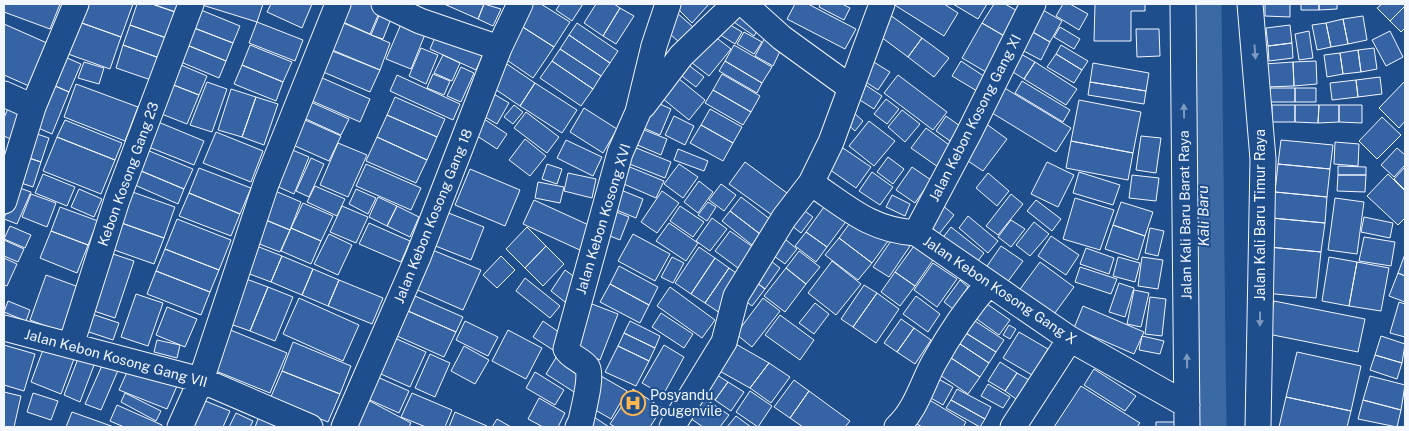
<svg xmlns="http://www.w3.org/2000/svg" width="1409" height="431" font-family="'Public Sans',sans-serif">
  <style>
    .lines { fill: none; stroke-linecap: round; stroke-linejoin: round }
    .river { stroke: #3b69a3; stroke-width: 41 }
    .building { fill: #3563a3; stroke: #f2f6ff }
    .minor-casing { stroke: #f2f6ff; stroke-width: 27 }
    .minor { stroke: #1f4e8c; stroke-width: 25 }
    .oneway { fill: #7e9ac0 }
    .labels { text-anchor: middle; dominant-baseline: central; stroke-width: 4; stroke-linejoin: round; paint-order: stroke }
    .street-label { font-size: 14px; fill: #f2f6ff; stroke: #1f4e8c }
    .poi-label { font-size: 14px; fill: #f2f6ff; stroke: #1f4e8c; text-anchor: start }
    .water-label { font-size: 15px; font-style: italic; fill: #f2f6ff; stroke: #1f4e8c }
  </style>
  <rect width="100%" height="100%" fill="#1f4e8c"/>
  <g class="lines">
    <path class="river" d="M1201,4l5,423"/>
  </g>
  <path class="building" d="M4,4h56l-10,25 -46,-17z
    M86,4h47l-12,33 -42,-15z
    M137,4h15l29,10 -9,26 -42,-15z
    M152,4h33l-4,10z
    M199,4h64l-6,18z
    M271,4h41l-10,24 -35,-16z
    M340,4h37l5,2 -12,28 -36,-16z
    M444,4h40l-6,15z
    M484,4l17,5 -8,17 -15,-7z
    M532,4h9l29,18 -16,25 -36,-23z
    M560,4h23l-11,17 -16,-11z
    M596,4h18l6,4 -17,28 -19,-13z
    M677,4h32l-17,19 -12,-12z
    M795,4h13l48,25 -11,20 -58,-30z
    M820,4h22l8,4 -6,12 -25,-13z
    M893,4h51l14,9 -14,23z
    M953,4h34l-9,15z
    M994,4h11l16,9 -15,24 -24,-14z
    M1063,4h7l18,10 -9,16 -23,-14z
    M1095,4h50v7h-14v30h-37z
    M1265,4h25v13l-25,-1z
    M1301,4h18v6h-18z
    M1319,4h18v5l-18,1z
    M1382,4h23v2l-15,15 -13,-13z
    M383,6l11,5 -11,28 -12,-4z
    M737,6l25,17 -8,13 -26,-18z
    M1036,6l26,15 -12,21 -26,-15z
    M1405,6v22l-4,4 -11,-11z
    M196,8l44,18 -7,17 -44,-17z
    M620,8l14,8 -18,28 -13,-8z
    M676,12l17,15 -14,15 -17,-15z
    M890,15l32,23 -14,19 -31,-23z
    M1363,16l4,24 -19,4 -5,-25z
    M404,17l24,10 -17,42 -25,-10z
    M334,19l56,24 -10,27 -57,-24z
    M1343,19l5,25 -17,3 -5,-24z
    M722,20l20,12 -7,12 -21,-13z
    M79,22l42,15 -11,32 -42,-15z
    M257,22l46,18 -8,21 -46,-18z
    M577,23l41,28 -8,12 -41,-28z
    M982,23l24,14 -20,35 -24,-14z
    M1326,23l5,24 -14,3 -5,-25z
    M4,24l43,19 -18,43 -25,-11z
    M518,24l36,23 -21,31 -35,-24z
    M130,25l42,15 -7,20 -42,-15z
    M1290,25l2,18 -24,3 -2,-18z
    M189,26l44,17 -7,18 -44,-18z
    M1024,27l26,15 -9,18 -27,-14z
    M1060,27l20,12 -6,10 -20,-12z
    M439,28l48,18 -11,24 -46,-21z
    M1136,29h23l1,27 -23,1z
    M1309,31l4,27 -14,2 -4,-26z
    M1390,31l13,26 -17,9 -14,-26z
    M709,32l22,17 -22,27 -22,-17z
    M744,32l18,10 -8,12 -17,-10z
    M767,34l16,11 -10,21 -18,-10z
    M569,35l41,28 -9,13 -41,-27z
    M922,38l27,20 -15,19 -26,-20z
    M182,43l44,18 -7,17 -43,-18z
    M1292,43l1,15 -24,3 -1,-15z
    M123,45l42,15 -8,22 -41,-14z
    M250,45l42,17 -9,20 -41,-17z
    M734,45l38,22 -10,16 -37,-22z
    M1061,45l27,16 -6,9 -26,-16z
    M322,47l58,23 -10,22 -56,-24z
    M421,48l17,7 -12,29 -17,-8z
    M1374,48l3,21 -16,3 -3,-22z
    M560,49l41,27 -8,13 -41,-28z
    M1014,50l21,12 -11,17 -19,-12z
    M1358,50l3,22 -18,2 -3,-21z
    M1340,53l3,21 -16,3 -3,-22z
    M58,54l23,10 -12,28 -23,-10z
    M1056,54l26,16 -8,13 -27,-16z
    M443,55l17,8 -8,18 -18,-8z
    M682,60l22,17 -8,10 -22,-17z
    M552,61l41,28 -12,17 -41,-28z
    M725,61l37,22 -5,10 -38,-22z
    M872,61l18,11 -12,18 -17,-11z
    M961,61l24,16 -8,14 -25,-15z
    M1316,61l1,23 -23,2 -1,-24z
    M84,62l20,6 -5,16 -21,-6z
    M174,62l33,14 -8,19 -33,-13z
    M1035,62l42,27 -11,16 -42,-26z
    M1293,62l1,24 -28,1 -2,-23z
    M1093,63l56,10 -3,18 -56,-9z
    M507,64l28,19 -15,23 -28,-19z
    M242,65l41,17 -7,19 -42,-17z
    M461,67l13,6 -13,29 -14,-6z
    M433,74l17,7 -6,14 -17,-7z
    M673,74l32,26 -16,20 -32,-26z
    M722,74l38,22 -9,16 -38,-22z
    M397,75l63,29 -7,16 -63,-29z
    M898,75l49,37 -14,18 -49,-37z
    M320,77l50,22 -10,23 -50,-22z
    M1380,77l2,17 -24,3 -2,-17z
    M1356,80l2,17 -26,3 -2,-17z
    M1022,81l48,29 -7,12 -48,-29z
    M1405,81v40l-6,7 -20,-20z
    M46,82l23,10 -17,42 -23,-10z
    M166,82l33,13 -12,29 -33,-13z
    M207,82l20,7 -15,43 -22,-7z
    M861,82l21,14 -8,13 -22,-14z
    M1090,82l56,9 -2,13 -56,-9z
    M535,83l42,27 -15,23 -42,-27z
    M76,84l62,23 -13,34 -61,-24z
    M998,84l73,44 -15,24 -72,-44z
    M1270,88h25v14h-25z
    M1295,88h21v14h-21z
    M231,89l25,8 -14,40 -24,-7z
    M713,90l38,22 -8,13 -38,-22z
    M492,93l17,10 -12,21 -17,-10z
    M256,97l22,7 -14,41 -22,-8z
    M395,97l50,22 -8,18 -50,-22z
    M302,98l47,21 -8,16 -46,-21z
    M886,99l13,10 -12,15 -13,-10z
    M651,100l20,9 -11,26 -21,-9z
    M1079,100l62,12 -8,41 -62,-12z
    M11,101l18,7 -14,33 -11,-5v-18z
    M514,105l9,7 -10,12 -9,-7z
    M1272,105h23v17h-23z
    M1295,105h24l-1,18 -23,-1z
    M1319,105h20v17l-21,1z
    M1339,105h23v18l-23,-1z
    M584,108l33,21 -14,24 -33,-21z
    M710,109l32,18 -9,16 -32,-18z
    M902,110l18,14 -15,18 -17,-15z
    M526,112l33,25 -12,16 -33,-25z
    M853,112l10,9 -8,10 -10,-9z
    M294,115l47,21 -12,25 -45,-20z
    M387,115l50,22 -10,23 -50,-23z
    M478,115l29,19 -10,15 -29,-19z
    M674,116l20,10 -9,19 -20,-10z
    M946,116l14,10 -10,15 -14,-10z
    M1382,117l19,18 -24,24 -18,-18z
    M151,119l53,22 -10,24 -53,-21z
    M65,120l57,23 -7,17 -58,-23z
    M869,121l26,20 -21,25 -25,-20z
    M985,123l22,16 -24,32 -18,-12z
    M701,125l32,18 -10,18 -33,-18z
    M634,126l33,13 -6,16 -33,-14z
    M926,128l26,19 -14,20 -27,-19z
    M28,131l21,7 -8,24 -21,-7z
    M216,132l47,19 -12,31 -48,-19z
    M1141,136l20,2 -5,35 -20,-3z
    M57,137l58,23 -14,34 -58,-23z
    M377,137l50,23 -11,23 -50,-22z
    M525,139l21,17 -16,20 -21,-16z
    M566,140l36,17 -9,19 -36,-18z
    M1281,140l52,5 -3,24 -52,-5z
    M1071,141l62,12 -5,27 -62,-12z
    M1335,142l24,2 -1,22 -24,-2z
    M338,143l29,12 -19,42 -28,-12z
    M629,145l42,17 -6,16 -43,-17z
    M283,146l26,11 -15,37 -26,-12z
    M840,146l31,21 -15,21 -30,-21z
    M142,148l51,21 -9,20 -50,-21z
    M1397,148l8,7v10l-11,12 -13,-12z
    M678,149l30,12 -4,10 -30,-11z
    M20,155l21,7 -8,25 -21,-7z
    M888,157l16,12 -11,15 -16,-12z
    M311,158l13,6 -15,33 -13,-6z
    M745,162l42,31 -15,22 -43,-31z
    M1047,162l27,13 -16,32 -27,-13z
    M366,164l55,24 -10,22 -55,-24z
    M547,164l15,5 -5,15 -15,-5z
    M679,164l19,13 -15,21 -19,-14z
    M1278,164l52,5 -3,28 -52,-5z
    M625,165l39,16 -8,17 -39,-17z
    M1338,166l28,1v8h-28z
    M912,167l19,13 -16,23 -19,-13z
    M1405,167v23l-11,-11z
    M134,168l50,21 -6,15 -50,-22z
    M199,168l52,20 -11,26 -51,-21z
    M470,169l50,21 -15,36 -50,-21z
    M872,172l21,15 -13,18 -21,-14z
    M1079,172l41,13 -7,20 -40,-12z
    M568,173l28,6 -4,19 -28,-7z
    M988,173l21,18 -12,15 -21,-18z
    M43,174l32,13 -8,19 -32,-13z
    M1388,174l17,17v27l-7,7 -31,-29z
    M1132,175l27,3 -3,23 -27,-3z
    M1338,175h28l-1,17 -28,-1z
    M699,181l14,11 -15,21 -14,-11z
    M538,182l26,5 -4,16 -25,-5z
    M721,184l15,11 -12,16 -15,-11z
    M14,186l17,6 -14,32 -13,-5z
    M315,186l30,13 -8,17 -30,-14z
    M268,188l33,14 -11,28 -34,-14z
    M616,188l27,11 -7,19 -27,-11z
    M79,189l23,10 -8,18 -23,-10z
    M124,189l51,18 -11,31 -51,-18z
    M356,189l20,9 -8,16 -19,-10z
    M662,191l17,12 -22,30 -16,-11z
    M1275,192l52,5 -2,26 -53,-5z
    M189,193l51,21 -9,22 -52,-20z
    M31,194l25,9 -9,24 -25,-10z
    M1011,194l12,10 -25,31 -12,-9z
    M892,195l18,9 -5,12 -19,-9z
    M378,197l19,9 -10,20 -18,-9z
    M741,197l30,23 -11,14 -30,-23z
    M1075,198l39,12 -14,40 -37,-11z
    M1335,198l29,4 -7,52 -29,-4z
    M935,199l19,16 -15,19 -13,-12z
    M534,200l59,27 -11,24 -59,-27z
    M829,200l21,16 -23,31 -21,-15z
    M1036,200l25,19 -9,12 -25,-20z
    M708,202l8,5 -9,14 -9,-6z
    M1121,202l32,10 -8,24 -32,-11z
    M303,203l30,13 -12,25 -30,-13z
    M342,206l26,11 -12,26 -26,-11z
    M397,206l22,11 -9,20 -23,-11z
    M680,206l24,16 -11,15 -23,-16z
    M798,206l15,11 -12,16 -14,-11z
    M60,207l38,14 -10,24 -37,-14z
    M609,209l20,8 -9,23 -20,-8z
    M730,211l30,23 -8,11 -30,-24z
    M446,212l38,15 -13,33 -38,-15z
    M256,216l34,14 -10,22 -31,-12z
    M855,216l33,25 -16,22 -33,-25z
    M968,216l30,25 -10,12 -29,-25z
    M1364,217l29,6 -3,15 -29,-6z
    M712,218l15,11 -17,22 -14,-10z
    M1272,218l53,5 -4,29 -52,-5z
    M177,219l54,21 -12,30 -54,-21z
    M113,220l51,18 -10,26 -51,-18z
    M1011,220l14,9 -14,18 -13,-10z
    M1034,222l15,12 -19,22 -14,-11z
    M369,223l41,18 -9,21 -42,-18z
    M669,223l29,20 -12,18 -30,-20z
    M1113,225l32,11 -7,24 -33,-11z
    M10,226l21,9 -6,13 -21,-9z
    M527,227l19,19 -21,22 -19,-19z
    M951,227l33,26 -10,13 -33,-26z
    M291,228l30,13 -10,23 -30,-13z
    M1150,228l14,3 -6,25 -13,-3z
    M51,231l37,14 -11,28 -37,-15z
    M730,231l23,16 -15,21 -23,-17z
    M806,232l21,15 -11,15 -21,-16z
    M329,234l23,11 -14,30 -24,-11z
    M633,234l37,20 -15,27 -37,-20z
    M780,235l17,14 -12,15 -18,-13z
    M895,235l15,11 -21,31 -16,-10z
    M1051,236l28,19 -13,20 -28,-19z
    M1364,237l31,5 -4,24 -32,-5z
    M839,238l33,25 -14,17 -33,-25z
    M4,240l20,9 -6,13 -14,-6z
    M249,243l33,13 -11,26 -32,-12z
    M546,246l18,18 -21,22 -18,-18z
    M914,246l19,14 -18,26 -20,-14z
    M1001,246l22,15 -17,23 -21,-15z
    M699,247l16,11 -24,36 -16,-11z
    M1269,247l52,5 -5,46 -51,-5z
    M1086,248l28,10 -5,16 -29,-10z
    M165,249l54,21 -9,22 -54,-21z
    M430,249l51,21 -18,40 -50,-22z
    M104,251l30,10 -19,57 -30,-10z
    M799,251l21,16 -14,17 -20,-16z
    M1405,254v22l-7,-3z
    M282,256l31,13 -11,26 -31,-13z
    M501,256l14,14 -18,18 -14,-13z
    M672,257l12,6 -11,20 -12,-6z
    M1118,257l22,6 -5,19 -22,-6z
    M1142,257l21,3 -5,29 -20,-3z
    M1329,257l28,5 -8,44 -27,-5z
    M4,258l13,6 -10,22 -3,-1z
    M715,258l14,10 -24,35 -14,-9z
    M767,258l13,10 -15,21 -13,-10z
    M832,261l29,23 -25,31 -28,-22z
    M1040,262l34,25 -25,34 -34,-25z
    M1357,262l32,6 -8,43 -32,-5z
    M933,263l24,16 -20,28 -23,-17z
    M619,266l39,21 -9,18 -39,-21z
    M1080,267l37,12 -6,15 -36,-12z
    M729,268l14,10 -23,35 -15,-10z
    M786,268l20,16 -21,28 -21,-16z
    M313,269l26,11 -11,26 -26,-11z
    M565,270l15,11 -15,21 -14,-11z
    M156,271l54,21 -9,23 -54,-21z
    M895,272l20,14 -15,20 -19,-14z
    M1398,273l7,3v26l-16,-6z
    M46,275l41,15 -17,45 -40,-15z
    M238,276l30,11 -18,44 -28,-10z
    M525,278l35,28 -10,12 -34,-27z
    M752,279l13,10 -13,17 -13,-10z
    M339,280l44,18 -11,26 -44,-18z
    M960,280l8,7 -15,22 -9,-7z
    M1119,283l15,5 -9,29 -16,-5z
    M610,284l39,21 -9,18 -40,-21z
    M864,285l13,8 -24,34 -12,-8z
    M268,287l25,10 -18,44 -25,-10z
    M670,287l45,33 -13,18 -45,-32z
    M1134,290l15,3 -8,34 -14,-3z
    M877,293l22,16 -23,34 -23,-16z
    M136,294l27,9 -15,43 -27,-9z
    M415,296l48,21 -7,15 -48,-21z
    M916,296l24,18 -12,18 -25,-18z
    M977,297l33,23 -11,15 -32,-23z
    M1150,297l16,2 -4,37 -17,-2z
    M299,298l60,27 -16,36 -60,-27z
    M763,298l17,13 -28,36 -16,-13z
    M8,301l22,9 -4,11 -22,-9z
    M1274,301l91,18 -7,33 -90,-18z
    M1399,302l6,2v33l-15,-4z
    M815,303l14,11 -15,20 -15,-11z
    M592,304l26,10 -18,46 -27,-10z
    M1083,306l61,26 -10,22 -60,-26z
    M167,307l30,12 -12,28 -29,-12z
    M83,311l36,12 -6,17 -36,-12z
    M408,311l48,21 -12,25 -47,-21z
    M661,313l32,21 -9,14 -32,-21z
    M780,315l34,25 -14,20 -35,-25z
    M969,317l35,23 -8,12 -35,-22z
    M901,319l13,9 -17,24 -13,-9z
    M465,321l33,16 -10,19 -32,-16z
    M543,321l20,14 -10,15 -20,-13z
    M630,321l30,15 -5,12 -31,-15z
    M1009,325l7,4 -6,10 -7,-4z
    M223,327l64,26 -17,40 -64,-26z
    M914,328l17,12 -16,24 -18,-12z
    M508,330l34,18 -16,31 -34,-18z
    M961,330l35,22 -7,11 -35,-23z
    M1019,332l29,17 -16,26 -29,-17z
    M624,333l31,15 -6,13 -31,-15z
    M388,335l38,17 -16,35 -38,-17z
    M1142,336l22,5 -4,13 -21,-4z
    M1381,336l24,8 -3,19 -27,-8z
    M157,340l23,5 -3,13 -23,-6z
    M954,340l35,23 -9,14 -35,-23z
    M293,342l58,24 -11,28 -58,-23z
    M734,343l35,20 -19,25 -34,-19z
    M4,345l31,9 -11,37 -20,-6z
    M664,345l20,12 -21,38 -21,-12z
    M464,346l25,14 -14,24 -24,-13z
    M618,346l31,15 -13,25 -31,-14z
    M44,347l31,9 -14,38 -30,-12z
    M1297,352l64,14 -10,45 -65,-14z
    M430,354l20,9 -15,34 -20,-9z
    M945,354l35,23 -12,17 -34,-23z
    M1375,355l27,8 -5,16 -27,-9z
    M79,356l17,4 -16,42 -16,-7z
    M557,356l29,18 -12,18 -28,-18z
    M104,361l15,7 -18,42 -16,-6z
    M1000,362l17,11 -12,18 -17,-10z
    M769,363l21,14 -19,26 -21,-15z
    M1094,369l42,27 -11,15 -41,-26z
    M282,371l58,23 -12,28 -58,-23z
    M127,372l50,14 -10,23 -48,-19z
    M535,372l29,18 -9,15 -29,-17z
    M714,373l14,9 -13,18 -14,-9z
    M1017,373l12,7 -13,19 -11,-8z
    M373,375l36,16 -10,22 -36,-16z
    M601,376l26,15 -16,28 -26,-15z
    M933,376l20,11 -10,18 -19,-11z
    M1370,376l35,9 -4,25 -38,-10z
    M794,380l15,11 -19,27 -16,-11z
    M728,382l16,10 -13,19 -16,-11z
    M988,384l22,13 -7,11 -22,-12z
    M1081,386l59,37 -3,4h-83z
    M633,389l29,19 -12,19h-35l-5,-3z
    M957,389l34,18 -6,12 -34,-19z
    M750,391l22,15 -14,21 -22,-15z
    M809,391l41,30 -5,6h-42l-13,-9z
    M4,392l17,4 -7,31h-10z
    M33,393l25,8 -7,19 -24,-8z
    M125,393l36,18 -5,10 -35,-19z
    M412,393l40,17 -7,17h-19l-25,-10z
    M698,394l31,21 -9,12h-17l-19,-13z
    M923,396l43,26 -3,5h-41l-13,-8z
    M1286,397l65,14 -4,16h-68z
    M198,398l32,13 -7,16h-35z
    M539,398l26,15 -7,14h-15l-15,-8z
    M366,399l45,24 -2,4h-56z
    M951,400l34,19 -5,8 -34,-19z
    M1363,400l38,10 -4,17 -39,-8z
    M117,405l45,20 -1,2h-37l-14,-6z
    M261,411l35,16h-41z
    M72,412l42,15h-48z
    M455,412l32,14v1h-38z
    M236,413l17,8 -3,6h-21z
    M591,415l18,12h-26z
    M736,416l15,11h-24z
    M497,419l14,8h-19z
    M1156,422h20v5h-20z"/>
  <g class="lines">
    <defs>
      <path id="minor" d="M384,4l36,17 79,27
        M744,4l38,34 69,50
        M1183,4l4,423
        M1250,4l13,155 -5,268
        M4,94l29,13
        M643,106l38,-50 54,-52
        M811,183c37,25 59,47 105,50l154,106 117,66
        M4,201l29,-94 43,-103
        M916,233l53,-100 64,-129
        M4,328l197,52 109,47
        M71,345l46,-145 74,-196
        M180,427l21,-47 65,-196 72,-180
        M344,427l74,-170 81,-209 21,-44
        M578,427l3,-6c2,-10 12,-47 6,-54 -6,-8 -16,-9 -21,-18l54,-196 18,-41 16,-66 14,-42
        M672,427l52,-85 12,-46 48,-78 27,-35 20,-41 51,-138
        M897,427c18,-16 25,-42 36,-63 16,-29 34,-56 55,-80
        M1013,427l57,-88"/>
    </defs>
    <use href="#minor" class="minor-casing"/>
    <use href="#minor" class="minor"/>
  </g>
  <defs><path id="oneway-solid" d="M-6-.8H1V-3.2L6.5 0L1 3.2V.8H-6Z" transform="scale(1.25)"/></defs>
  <g class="oneway">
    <use href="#oneway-solid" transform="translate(1255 52) rotate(86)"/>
    <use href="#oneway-solid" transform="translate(1184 111) rotate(-91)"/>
    <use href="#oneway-solid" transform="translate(1260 319) rotate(91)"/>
    <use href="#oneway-solid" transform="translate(1187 361) rotate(-91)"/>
  </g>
  <defs>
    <symbol id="hospital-ring" viewBox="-11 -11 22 22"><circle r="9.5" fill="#1f4e8c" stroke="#ffb74d" stroke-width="1.5"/><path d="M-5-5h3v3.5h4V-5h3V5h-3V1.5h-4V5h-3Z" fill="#ffb74d"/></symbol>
  </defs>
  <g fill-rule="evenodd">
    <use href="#hospital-ring" x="619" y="389" width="28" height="28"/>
  </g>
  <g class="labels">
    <g class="street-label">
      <text transform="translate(975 118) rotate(-63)">Jalan Kebon Kosong Gang XI</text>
      <text transform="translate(128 174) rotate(-70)">Kebon Kosong Gang 23</text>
      <text transform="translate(1185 215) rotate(-91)">Jalan Kali Baru Barat Raya</text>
      <text transform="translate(1260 215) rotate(-90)">Jalan Kali Baru Timur Raya</text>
      <text transform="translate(433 216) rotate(-68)">Jalan Kebon Kosong Gang 18</text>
      <text transform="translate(603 219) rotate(-73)">Jalan Kebon Kosong XVI</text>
      <text transform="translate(1000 290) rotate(34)">Jalan Kebon Kosong Gang X</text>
      <text transform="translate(116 358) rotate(15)">Jalan Kebon Kosong Gang VII</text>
    </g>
    <g class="poi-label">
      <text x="650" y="395">Posyandu<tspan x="650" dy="16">Bougenvile</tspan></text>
    </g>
    <g class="water-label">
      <text transform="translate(1203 216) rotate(-91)">Kali Baru</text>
    </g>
  </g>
  <rect width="1409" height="431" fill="none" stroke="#f2f6ff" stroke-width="10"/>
</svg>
